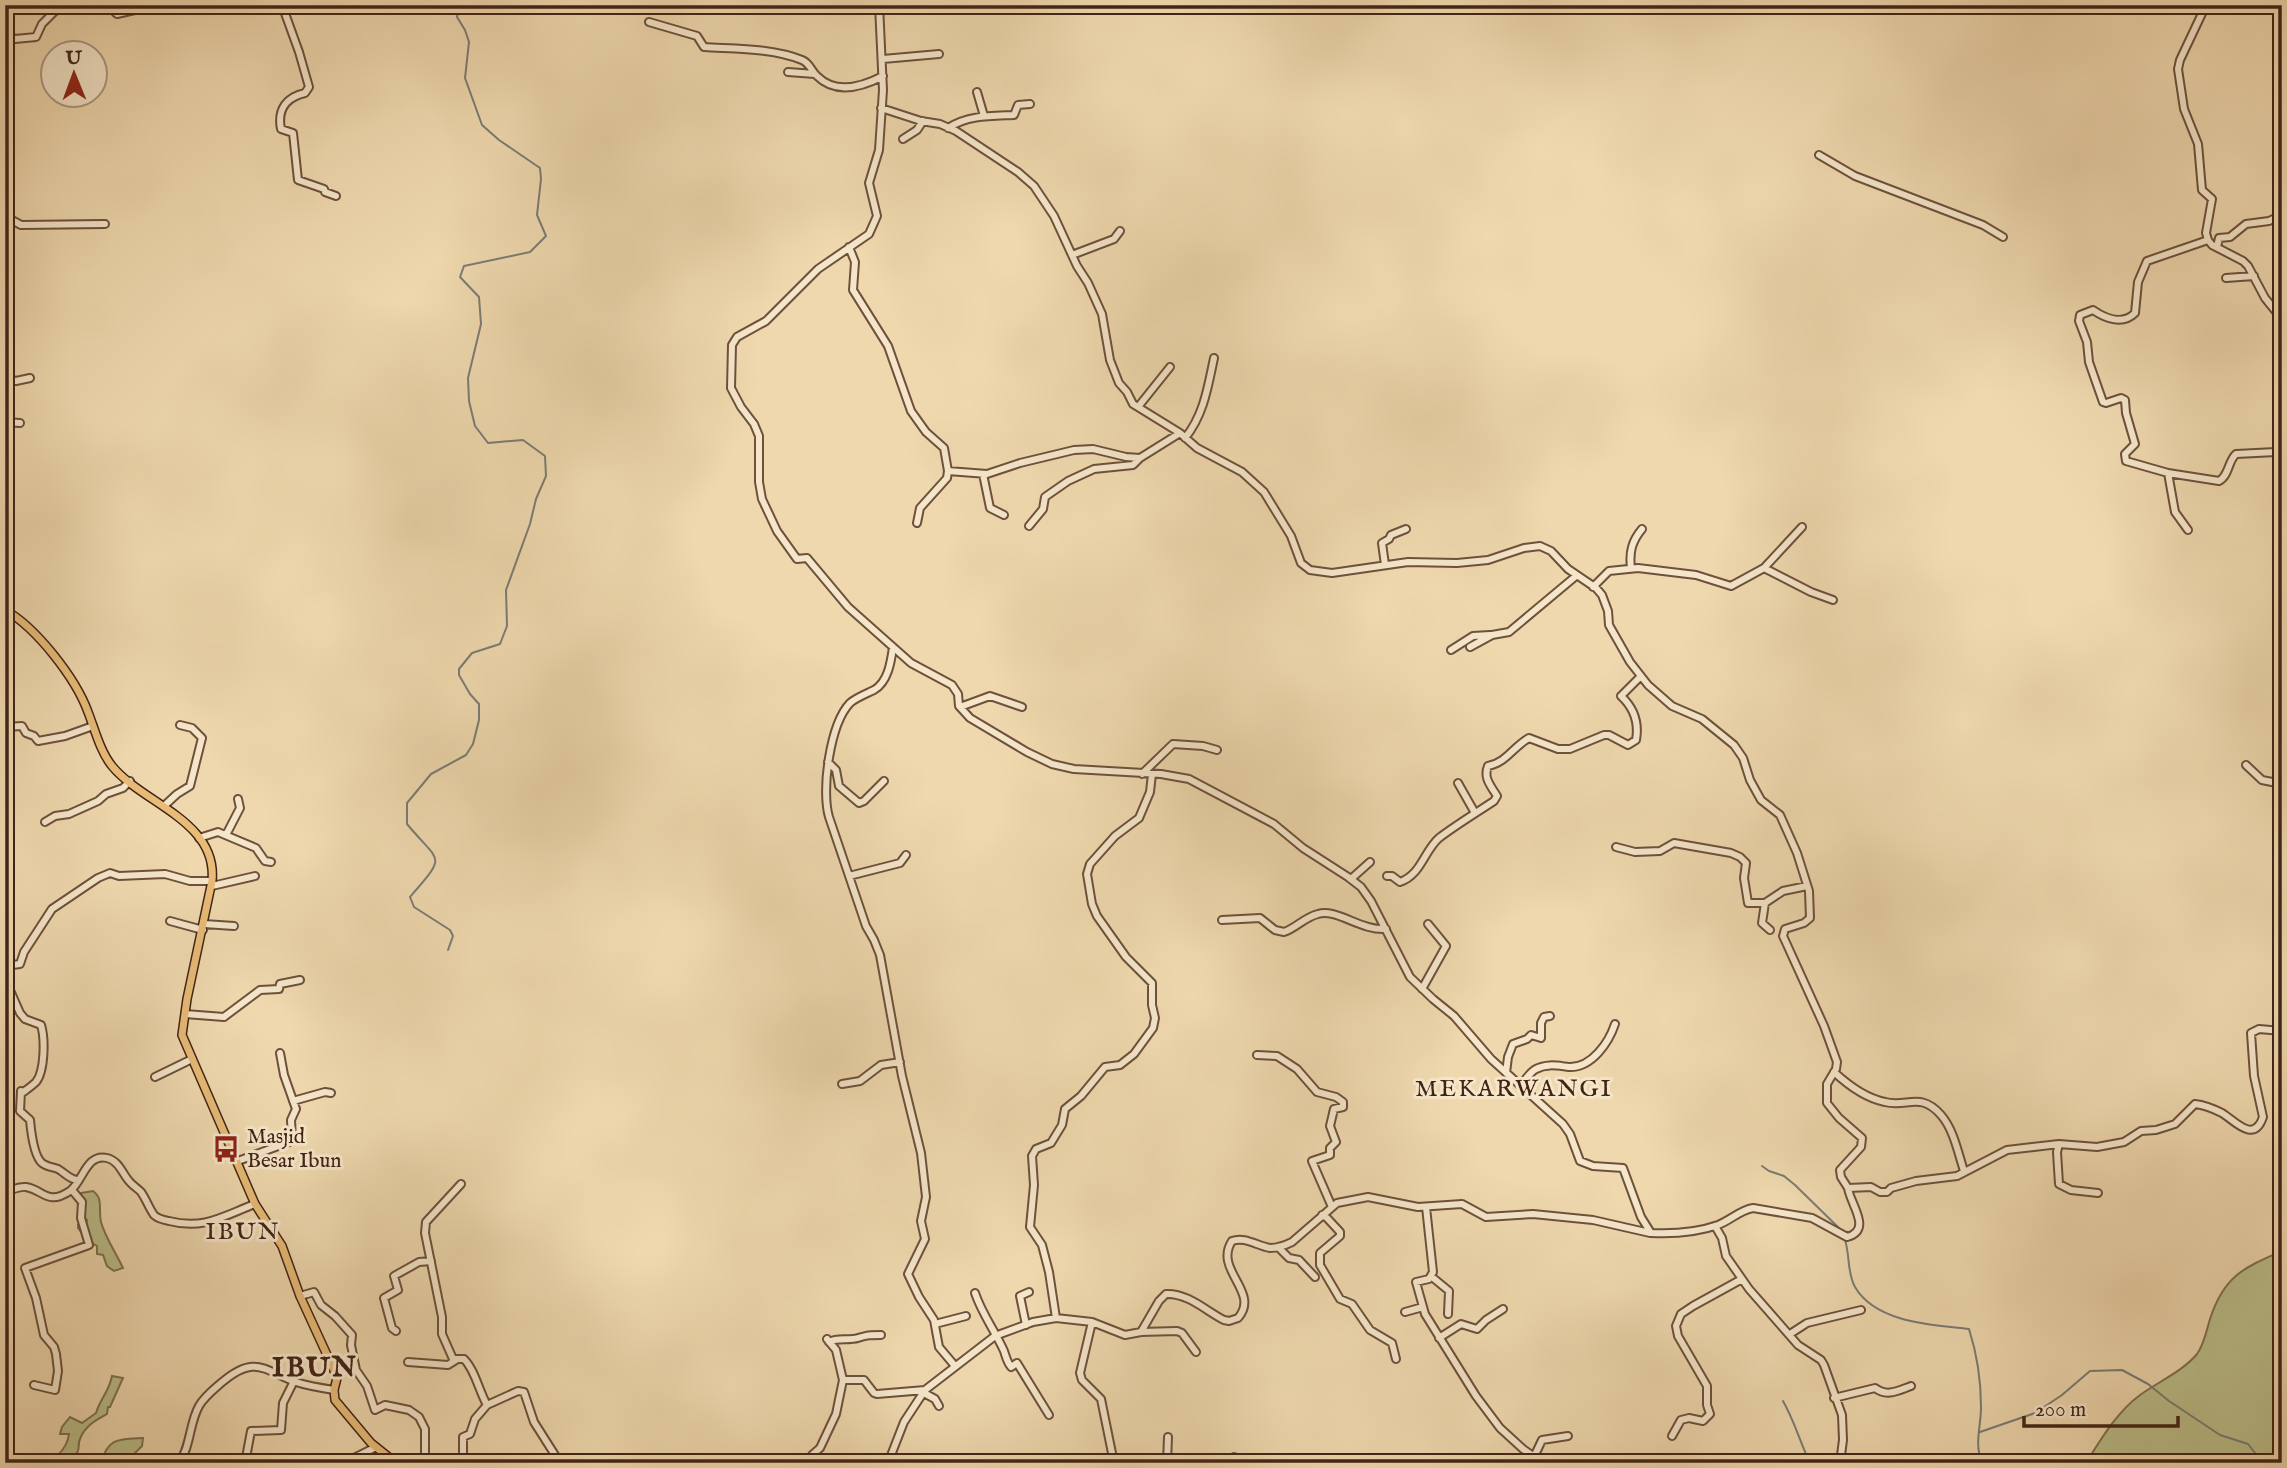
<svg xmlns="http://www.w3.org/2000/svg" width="2287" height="1468" font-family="'IM FELL English',serif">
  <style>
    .green { fill: #bbbe89; stroke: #7e7150; stroke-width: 2 }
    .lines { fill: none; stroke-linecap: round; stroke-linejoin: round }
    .stream { stroke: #7a7c76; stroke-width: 2 }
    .minor-casing { stroke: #6d513c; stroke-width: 10 }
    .major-casing { stroke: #422416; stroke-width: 10 }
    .minor { stroke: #f5e6ca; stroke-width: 6 }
    .major { stroke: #e8bc77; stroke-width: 7 }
    .labels { text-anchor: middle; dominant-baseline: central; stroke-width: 6; stroke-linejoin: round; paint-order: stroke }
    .poi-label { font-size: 21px; fill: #422416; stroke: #f5e6ca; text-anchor: start }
    .quarter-label { font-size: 24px; letter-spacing: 2px; fill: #422416; stroke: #f5e6ca }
    .district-label { font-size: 28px; font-weight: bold; letter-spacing: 2px; fill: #422416; stroke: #f5e6ca }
  </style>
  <rect width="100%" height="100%" fill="#efd8ae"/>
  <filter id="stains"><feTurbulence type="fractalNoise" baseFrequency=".00286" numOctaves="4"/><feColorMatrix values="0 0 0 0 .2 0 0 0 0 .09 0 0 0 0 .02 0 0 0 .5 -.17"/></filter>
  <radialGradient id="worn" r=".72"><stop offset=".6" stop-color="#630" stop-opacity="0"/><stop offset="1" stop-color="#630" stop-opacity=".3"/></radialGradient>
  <path class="green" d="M93,1191c11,8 5,19 8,31 4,15 15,31 22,46l-9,3 -7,-5 -4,-11 -6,-1v-8l-9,-5 -10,-13v-3l8,-1 1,-4 -7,-6 -1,-18 2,-3z
    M2282,1251v212h-196c15,-24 31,-51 54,-68 18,-13 43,-24 57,-41 7,-9 10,-25 13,-35 14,-43 33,-51 72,-68z
    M112,1376l11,2 -13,29h-2l-1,7c-9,5 -22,11 -27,25 -3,6 1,12 -5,16 -5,4 -11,0 -17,0 6,-6 10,-12 11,-21h-9l2,-7 8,-10 12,6 14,-10c4,-14 13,-21 16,-37z
    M143,1438l-1,8 -17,17h-24c7,-26 19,-24 42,-25z"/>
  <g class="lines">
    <path class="stream" d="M448,950l5,-14 -3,-6 -36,-23 -4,-10c38,-44 30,-33 -3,-73v-21l24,-29 35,-19 7,-11 6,-24v-16l-9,-10 -11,-19v-6l13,-16 28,-9 7,-18 -1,-36 24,-66 6,-25 10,-23 -1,-20 -22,-16 -35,3 -13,-17 -6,-25 -1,-23 13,-54 -2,-27 -19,-20 4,-11 66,-14 16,-16 -9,-21 4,-36 -1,-11 -41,-28 -17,-15 -17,-47 4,-36 -4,-12 -8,-13 2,-12
      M1762,1166l7,5 15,5 11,9 47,46
      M1845,1240c5,15 2,33 10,47 21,36 78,38 114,42 8,25 12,52 12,78 0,20 -7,37 1,56
      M1783,1401c11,19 17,41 27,62
      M1980,1432l55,-19 27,-18 28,-24 32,-1 26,14 21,17 51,34 28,9 11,14"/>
    <defs>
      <path id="minor" d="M108,5l9,9 40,-9
        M282,5l17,47 10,35 -4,6c-18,4 -28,16 -24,36l12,4 5,47 26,9 1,3 11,4
        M879,5l4,85 -4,60 -10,33 8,33 -8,18 -51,35 -52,52 -29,16 -5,8 -1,43 10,19 13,17 5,12v46l3,17 15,32 20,28 10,-1 41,49 63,56 41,22 6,9 1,12 11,12 57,34 25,12 22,5 87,5 28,5 85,45 29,24 45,29 13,10 10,14 39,76 23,22 21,17 37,43 72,65 7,10 10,27 13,5 30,2 18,49 10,16c21,1 47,-1 67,-8 13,-5 22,-15 35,-17l59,10 35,19c26,-7 3,-33 1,-49l23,-1 9,5h7l4,-4 25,-7 41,-5 50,-26 52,-6 38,3 27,-5 17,-11 15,-1 19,-6 20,-20c9,1 19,5 27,9 13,8 32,31 41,4l-9,-41 -3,-43 8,-4 23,2
        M2206,5l-26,55 -2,9 6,40 14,35 4,46 10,9 -6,34 2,7 4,5 31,16 5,5 17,32 17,21
        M649,22l48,14 7,11c32,2 68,1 98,13 8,3 9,11 15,16 19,19 45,11 66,0
        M5,35l10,4 21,-2 6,-13 19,-19
        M883,59l56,-5
        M788,72l27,2
        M977,92l7,24
        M881,108l40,13 19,3 16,7 62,41 16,14 20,30 23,50 11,17 14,31 8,46 9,23 8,9 6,12 47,29
        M948,128c20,-13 43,-12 66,-13l4,-10 12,-1
        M903,139l14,-9 6,-9
        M1819,155l36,21 128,49 20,12
        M5,214l5,5 11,6 84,-1
        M2208,240l-61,21 -9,21 -3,31c-12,12 -29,6 -42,-3l-13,5 -1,6 8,21 2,20 14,40 3,1 15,-5 4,2 1,13 9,31 -10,10 1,7 42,12 51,8c10,-5 9,-20 17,-27l40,-2 6,2
        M849,247l6,15 -2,28 35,56 23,65 15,21 18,16 4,23 39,3 33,-11 54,-13 19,-1 33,8 14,1 40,-25 17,15 45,24 22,20 27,44 10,27 9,7 22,3 76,-11 49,1 31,-3 36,-12 16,-2 11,5 17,18 28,19 6,7 6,16 1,14 21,37 18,23 24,21 30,13 32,26 9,13 7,22 11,20 19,15 17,38 12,38 1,27 -6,5 -19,6 -2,7 41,90 13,36 -1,7 -9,15v19l12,15 23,20 -1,9 -21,23 1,7 7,11
        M2217,247l2,-9 11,-1 16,-13 23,-3 13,-6
        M1072,255l42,-16 6,-8
        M2226,278l28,-2
        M5,379l11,2 14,-3
        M1138,407l32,-40
        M5,422l15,1
        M1185,438c19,-23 23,-52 29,-80
        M2168,473l7,39 13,18
        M983,474l7,34 14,7
        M917,523l3,-15 27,-30 1,-7
        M1029,526l14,-17 2,-12 23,-16 26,-12 39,-4 7,-7
        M1385,565l-3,-22 7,-4 2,-4 15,-6
        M1631,568c-2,-16 1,-27 11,-39
        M1764,568l47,24 22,8
        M1593,587l16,-16 29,-3 58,7 35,11 33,-18 38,-41
        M893,647c-2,15 -5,35 -19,43 -8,4 -17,7 -24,13 -20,21 -29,87 -21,114l37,109 8,14 6,15 22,121 19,77 5,44 -5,24 4,18 -17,35 11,23 15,23 5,27 16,19
        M1470,647l22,-12 17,-3 67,-56
        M1451,650l22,-14 17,-1
        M960,707l30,-11 32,11
        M5,727l17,-1 4,7 8,3 4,5 27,-5 28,-10
        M828,762l8,8 3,16 20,17 5,-2 20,-20
        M2246,765l16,15 20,4
        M1142,774l31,-30 30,2 14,4
        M1458,783l17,30
        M164,806l13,-12 13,-8 12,-48 -10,-10 -12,-3
        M45,822l10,-6 14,-2 29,-13 8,-7 17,-6 7,-7
        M226,835l14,-27 -2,-9
        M199,838l19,-6 38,16 9,13 6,1
        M1616,847l19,5 25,-1 14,-8 57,10 9,4 6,6 -2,15 4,25h17l18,-12 24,-5
        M849,876l51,-13 6,-8
        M1387,876h5l8,6c21,-7 24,-31 39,-44 17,-13 37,-25 55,-37l3,-5c-6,-10 -14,-18 -9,-30 18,-3 26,-20 41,-28l29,11h12l34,-14h5l19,10 8,-5c3,-17 -2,-32 -15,-44l20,-20
        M1351,879l19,-17
        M212,886l43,-10
        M1765,903l-3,20 8,7
        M1222,920l38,-2 15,12 9,2c12,-4 21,-15 34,-18 18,-6 43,17 68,15
        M170,921l33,9
        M204,924l30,2
        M5,966l15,-2 4,-12 28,-43 46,-31 12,-5 9,3 46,-2 25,7h22
        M5,979l15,34 5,6 16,6c4,13 4,46 -5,57 -4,4 -10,8 -14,11
        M1422,989l24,-43 -18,-22
        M185,1014l39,3 36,-27 19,-1 1,-5 20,-4
        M1257,1055l20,1 20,13 20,23 19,5 7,5v5l-9,2 -4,17 6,16 -6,6v7l-18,6 20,46
        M1834,1072c14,13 31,26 51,30 22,6 35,-11 56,13 13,15 17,38 23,56
        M1506,1073l2,-16 5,-13 14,-5 4,-4 10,3v-15l3,-6 6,-1
        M155,1077l37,-18
        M842,1084l18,-3 21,-16 19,-3
        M1521,1085c5,-6 9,-13 15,-16 11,-6 23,-3 33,-2 23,1 40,-25 46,-43
        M21,1091l-1,20 10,9c1,11 4,36 12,43 5,4 11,4 16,6 7,4 11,10 19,11
        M293,1101l32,-9 6,1
        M2059,1144l-2,8 2,32 12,6 27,3
        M238,1161l51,-19 3,-3 -1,-19 5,-11 -12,-34 -4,-22
        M461,1184l-35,38 -1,11 17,84v17l11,25h11c11,11 15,32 23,46l-12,14 -5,15 -7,3v26
        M5,1192c7,-2 14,-6 21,-5 18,3 21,19 44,4 13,-9 16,-38 37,-33 12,3 15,15 22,23 3,4 8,7 12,11 5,7 8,16 13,23 4,4 10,5 15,6 35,9 54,-5 86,-17
        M1426,1207l7,65 -4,7 -13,3 9,32 51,82 24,32 23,21 20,14
        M1322,1215l5,3 13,14v4l-20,17v12l20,34 12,5 18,26 22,13 4,16
        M1715,1226l7,12 4,18 23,33 49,56 23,15 3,5 18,50 1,25 -3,23
        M1278,1247l11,11 10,2 16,17
        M1432,1277l17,14 -1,23
        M975,1293c7,21 20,38 29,58 2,6 3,11 7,16l6,-4 32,52
        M300,1296l14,-4 7,13 14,11 17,19 -1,10 5,25 11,16 8,24 10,-5 24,5 10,7 6,12v26l-3,8
        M1405,1312l18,-5
        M1056,1318l-7,-46 -7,-27 -12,-18 4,-42 -2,-29 4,-7 15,-6 11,-18 3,-16 16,-13 24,-29 15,-2 14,-11 19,-26 2,-10 -3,-13v-22l-26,-26 -29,-41 -5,-12 -5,-30 3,-10 25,-28 24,-18 11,-26 2,-18
        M1092,1322l-12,51 2,7 19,19 13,64
        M935,1324l31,-8
        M1026,1325l-6,-29 9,-4
        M396,1331l-4,-3 -8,-30 14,-8 -4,-14 25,-14 12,-1
        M1141,1332l18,-31 7,-7c22,-1 40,17 58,26l5,1 9,-3c23,-26 -25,-48 -6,-77 13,-5 25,5 38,7 8,0 16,-3 22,-6l45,-39 31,-6 50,10 44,-3 24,13 47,-3 60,6 57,13
        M1790,1334l17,-11 54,-13
        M1439,1338l22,-14 16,5 9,-9 17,-11
        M829,1342c9,-5 19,-1 29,-4 10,-3 12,-3 23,-3
        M408,1362l40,3 8,-5
        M843,1380h21l10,13 3,1 48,-4
        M34,1385l21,5 3,-19 -2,-17 -2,-7 -10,-12 -8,-37 -11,-30 64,-23 -8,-27 1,-16 -10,-12
        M924,1393l11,6 4,7
        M1834,1398l41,-10c12,9 22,3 36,-2
        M487,1405l31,-14 6,1 10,30 26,41
        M1672,1436l9,-16 8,-2 14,3 7,-7 -3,-9v-19l-29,-50 -2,-10 5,-12 12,-8 49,-27
        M1534,1457l8,-17 26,-4
        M276,1460l7,3
        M348,1461l28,-14
        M179,1463c12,-17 10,-39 20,-57 5,-9 14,-16 22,-23 34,-29 42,-13 75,-1 12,4 25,6 38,8
        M245,1463l6,-32 30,-1 2,-27 11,-22
        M810,1463l2,-8 8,-7 16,-34 7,-34 -7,-30 -9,-11
        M888,1463l16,-41 21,-32 70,-54 38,-14 23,-4 36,4 33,13 16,-3 36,-1 5,2 14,19
        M1167,1463l1,-26
        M1231,1463l3,-6"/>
      <path id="major" d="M5,13l5,-8
        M5,610c32,18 71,69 83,102 7,18 12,39 24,54 31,38 106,55 100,115l-25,118 -5,36 73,169 27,42 18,50 33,72 4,10 -3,12 1,10 36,43 25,20"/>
    </defs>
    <use href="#minor" class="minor-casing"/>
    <use href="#major" class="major-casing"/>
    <use href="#minor" class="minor"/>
    <use href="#major" class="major"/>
  </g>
  <defs>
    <symbol id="bus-bare" viewBox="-9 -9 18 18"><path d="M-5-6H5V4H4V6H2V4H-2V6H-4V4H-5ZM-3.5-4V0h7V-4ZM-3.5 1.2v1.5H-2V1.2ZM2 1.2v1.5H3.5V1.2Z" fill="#8f2418" stroke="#f5e6ca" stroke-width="2.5" paint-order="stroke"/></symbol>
  </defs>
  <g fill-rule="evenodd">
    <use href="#bus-bare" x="207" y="1130" width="38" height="38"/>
  </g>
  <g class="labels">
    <g class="poi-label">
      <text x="247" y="1137">Masjid<tspan x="247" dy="24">Besar Ibun</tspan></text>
    </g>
    <g class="quarter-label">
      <text x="1514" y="1089">MEKARWANGI</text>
      <text x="243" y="1232">IBUN</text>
    </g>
    <g class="district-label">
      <text x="315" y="1368">IBUN</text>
    </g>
  </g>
  <rect width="2287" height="1468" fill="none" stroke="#efd8ae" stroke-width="28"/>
  <rect x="7" y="7" width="2273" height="1454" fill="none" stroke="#422416" stroke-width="3.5"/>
  <rect x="14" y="14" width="2259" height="1440" fill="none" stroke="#422416" stroke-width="2"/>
  <g transform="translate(74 74) rotate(359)"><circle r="33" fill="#f5e6ca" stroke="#ad9882" stroke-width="2"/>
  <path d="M0-5L12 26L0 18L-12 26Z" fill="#8f2418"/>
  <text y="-10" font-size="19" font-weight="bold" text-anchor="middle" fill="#422416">U</text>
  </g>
  <path d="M2024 1416v10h154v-10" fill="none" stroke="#422416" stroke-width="3.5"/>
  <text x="2035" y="1416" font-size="21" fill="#422416" stroke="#f5e6ca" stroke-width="5" paint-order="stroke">200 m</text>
  <rect width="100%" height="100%" filter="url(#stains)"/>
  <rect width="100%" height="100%" fill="url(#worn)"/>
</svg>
